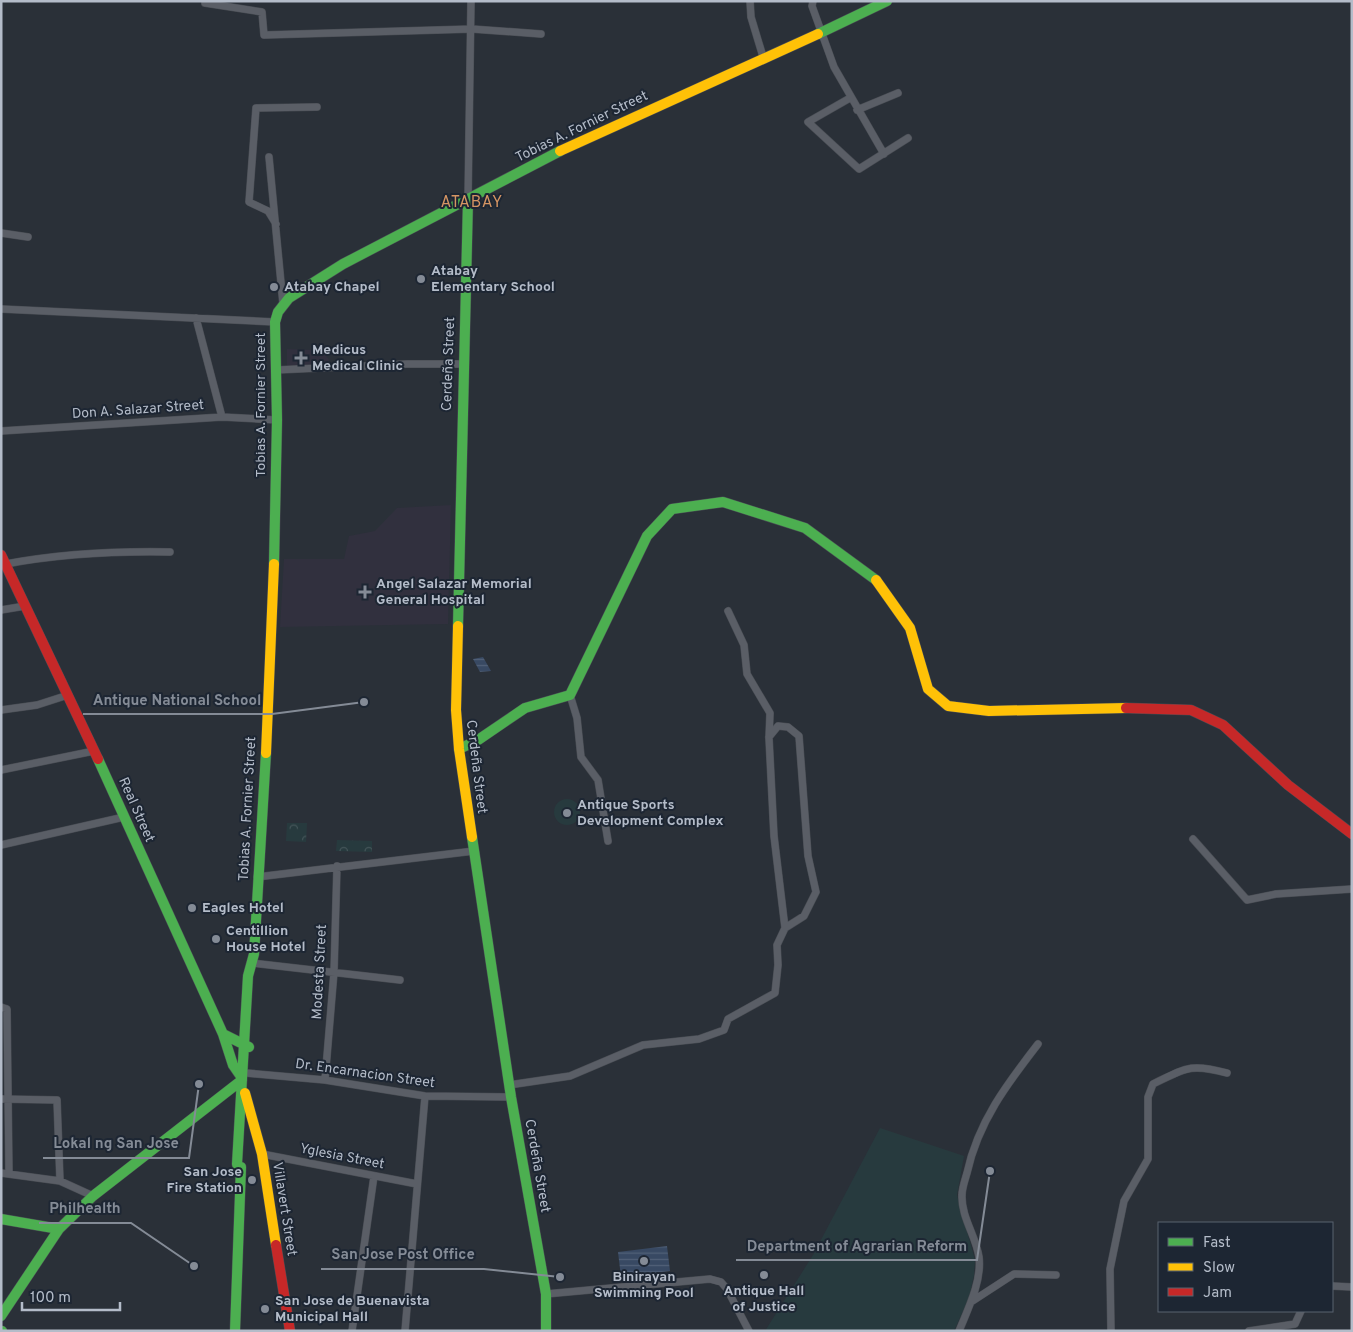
<svg xmlns="http://www.w3.org/2000/svg" width="1353" height="1332" font-family="Overpass,sans-serif">
  <style>
    .medical { fill: #31303e }
    .forest { fill: url(#forest-crowns) }
    .pitch { fill: #273a3e }
    .water { fill: url(#water-rules) }
    .lines { fill: none; stroke-linecap: round; stroke-linejoin: round }
    .street-casing { stroke: #484c53; stroke-width: 8 }
    .fast-casing { stroke: #484c53; stroke-width: 11 }
    .slow-casing { stroke: #484c53; stroke-width: 11 }
    .jam-casing { stroke: #484c53; stroke-width: 11 }
    .street { stroke: #5a5e66; stroke-width: 7 }
    .fast { stroke: #4caf50; stroke-width: 10 }
    .slow { stroke: #ffc107; stroke-width: 10 }
    .jam { stroke: #c62828; stroke-width: 10 }
    .poi-dot { fill: #848b96; stroke: #1d2633; stroke-width: 2 }
    .labels { text-anchor: middle; dominant-baseline: central; stroke-width: 4; stroke-linejoin: round; paint-order: stroke }
    .street-label { font-size: 14px; fill: #b4bcc9; stroke: #1d2633 }
    .poi-label { font-size: 14px; font-weight: bold; fill: #b4bcc9; stroke: #1d2633; text-anchor: start }
    .quarter-label { font-size: 16px; letter-spacing: 1px; fill: #d59563; stroke: #1d2633 }
    .leader { fill: none; stroke: #848b96; stroke-width: 2 }
    .callout-dot { fill: #848b96; stroke: #1d2633; stroke-width: 2 }
    .callout-label { font-size: 15px; text-anchor: middle; font-weight: bold; fill: #848b96; stroke: #1d2633; stroke-width: 4; stroke-linejoin: round; paint-order: stroke }
  </style>
  <defs>
    <pattern id="forest-crowns" width="20" height="18" patternUnits="userSpaceOnUse" patternTransform="scale(1.25)"><rect width="20" height="18" fill="#273a3e"/><path d="M2 6a3 3 0 1 1 6 0M12 15a3 3 0 1 1 6 0" fill="none" stroke="#445559"/></pattern>
    <pattern id="water-rules" width="6" height="5" patternUnits="userSpaceOnUse" patternTransform="scale(1.25)"><rect width="6" height="5" fill="#384963"/><path d="M0 2.5h6" fill="none" stroke="#526178"/></pattern>
  </defs>
  <rect width="100%" height="100%" fill="#2a3038"/>
  <path class="medical" d="M287,349l28,1 1,8v-8l1,4 7,-1 5,7 1,6 -43,2z
    M451,505l-3,119 -168,3 4,-68h60l5,-23 26,-5 22,-23z"/>
  <path class="forest" d="M287,823h20l-1,19 -20,-1z
    M337,840l35,1v11l-36,-1z"/>
  <path class="pitch" d="M554 812a13 13 0 1 1 26 0a13 13 0 1 1-26 0Z
    M880,1128l84,28 -7,39 18,65 -1,15 -5,23 -15,33h-189l48,-76z"/>
  <path class="water" d="M483,657l8,14 -11,1 -7,-13z
    M667,1246l3,25 -49,6 -3,-25z"/>
  <g class="lines">
    <defs>
      <path id="street" d="M750,1l1,16 13,43
        M813,1l-1,5 22,61 50,87
        M205,3l57,9 2,23 208,-6 69,5
        M850,98l-42,24 51,47 49,-31
        M857,110l41,-17
        M269,157l14,147
        M468,200l3,-199
        M276,224l-8,-13 -19,-9 7,-94 61,-1
        M1,233l27,4
        M1,309l274,13
        M196,318l26,99
        M276,370l131,-6h56
        M1,431l221,-14 55,3
        M6,564c53,-10 109,-13 164,-12
        M1,610l24,-4
        M570,695l7,23 4,39 17,23 10,61
        M1,710l36,-5 31,-10
        M769,737l9,-11 10,1 11,9 9,120 8,36 -12,24 -19,12
        M1,770l93,-19
        M1193,839l54,61 29,-6 76,-5
        M1,845l123,-28
        M257,877l217,-26
        M252,963l148,17
        M1,1007l6,2 2,165
        M246,1073l79,7 100,16 86,1
        M325,1080l9,-108 3,-106
        M509,1085l61,-9 73,-31 56,-6 25,-9 4,-11 47,-26 3,-28 -1,-20 8,-17 -11,-92 -5,-98 1,-25 -23,-39 -3,-29 -16,-34
        M1,1099l56,1 3,81
        M262,1154l155,30
        M1,1173l59,8 33,15
        M1332,1286l20,1
        M546,1294l164,-15 11,3 6,7 22,42
        M971,1302l43,-28 42,1
        M352,1331l22,-155
        M405,1331l20,-235
        M959,1331c9,-22 23,-50 20,-74 -3,-21 -18,-40 -17,-62 0,-7 3,-15 5,-22 11,-51 40,-89 71,-129
        M1111,1331l-1,-62 14,-68 24,-42v-62l5,-13c33,-16 37,-21 74,-11
        M1249,1331l46,-7 6,-13"/>
      <path id="fast" d="M818,34l69,-33
        M274,564l3,-144 -2,-98 3,-10 11,-14 54,-34 217,-113
        M458,626l10,-426
        M459,749l19,-9 47,-32 45,-13 77,-159 25,-27 51,-7 82,26 71,52
        M98,759l125,275 10,31 9,13
        M472,837l39,260 35,197v37
        M223,1034l26,13
        M240,1173l-3,-9 11,-188 6,-22 12,-201
        M1,1219l58,10
        M1,1316l58,-87 34,-33 149,-116
        M1,1331h1
        M235,1331l6,-164"/>
      <path id="slow" d="M560,151l258,-117
        M876,580l34,48 18,61 20,17 41,5 137,-3
        M458,626l-2,84 3,39 13,88
        M266,753l8,-189
        M245,1093l17,61 14,91"/>
      <path id="jam" d="M1,555l97,204
        M1126,708l65,2 32,15 65,60 64,49
        M276,1245l14,86"/>
    </defs>
    <use href="#street" class="street-casing"/>
    <use href="#fast" class="fast-casing"/>
    <use href="#slow" class="slow-casing"/>
    <use href="#jam" class="jam-casing"/>
    <use href="#street" class="street"/>
    <use href="#fast" class="fast"/>
    <use href="#slow" class="slow"/>
    <use href="#jam" class="jam"/>
  </g>
  <g class="poi-dot">
    <circle cx="421" cy="279" r="5"/>
    <circle cx="274" cy="287" r="5"/>
    <path d="M298.5 350.5h5v5h5v5h-5v5h-5v-5h-5v-5h5z"/>
    <path d="M362.5 584.5h5v5h5v5h-5v5h-5v-5h-5v-5h5z"/>
    <circle cx="567" cy="813" r="5"/>
    <circle cx="192" cy="908" r="5"/>
    <circle cx="216" cy="939" r="5"/>
    <circle cx="252" cy="1180" r="5"/>
    <circle cx="644" cy="1261" r="5"/>
    <circle cx="764" cy="1275" r="5"/>
    <circle cx="265" cy="1309" r="5"/>
  </g>
  <g class="labels">
    <g class="street-label">
      <text transform="translate(582 127) rotate(-26)">Tobias A. Fornier Street</text>
      <text transform="translate(449 364) rotate(-88)">Cerdeña Street</text>
      <text transform="translate(261 405) rotate(-90)">Tobias A. Fornier Street</text>
      <text transform="translate(138 410) rotate(-4)">Don A. Salazar Street</text>
      <text transform="translate(476 767) rotate(83)">Cerdeña Street</text>
      <text transform="translate(248 809) rotate(-87)">Tobias A. Fornier Street</text>
      <text transform="translate(136 810) rotate(66)">Real Street</text>
      <text transform="translate(320 972) rotate(-87)">Modesta Street</text>
      <text transform="translate(365 1074) rotate(8)">Dr. Encarnacion Street</text>
      <text transform="translate(342 1157) rotate(11)">Yglesia Street</text>
      <text transform="translate(537 1166) rotate(80)">Cerdeña Street</text>
      <text transform="translate(284 1209) rotate(81)">Villavert Street</text>
    </g>
    <g class="poi-label">
      <text x="431" y="271">Atabay<tspan x="431" dy="16">Elementary School</tspan></text>
      <text x="284" y="287">Atabay Chapel</text>
      <text x="312" y="350">Medicus<tspan x="312" dy="16">Medical Clinic</tspan></text>
      <text x="376" y="584">Angel Salazar Memorial<tspan x="376" dy="16">General Hospital</tspan></text>
      <text x="577" y="805">Antique Sports<tspan x="577" dy="16">Development Complex</tspan></text>
      <text x="202" y="908">Eagles Hotel</text>
      <text x="226" y="931">Centillion<tspan x="226" dy="16">House Hotel</tspan></text>
      <text x="242" y="1172" text-anchor="end">San Jose<tspan x="242" dy="16">Fire Station</tspan></text>
      <text x="644" y="1277" text-anchor="middle">Binirayan<tspan x="644" dy="16">Swimming Pool</tspan></text>
      <text x="764" y="1291" text-anchor="middle">Antique Hall<tspan x="764" dy="16">of Justice</tspan></text>
      <text x="275" y="1301">San Jose de Buenavista<tspan x="275" dy="16">Municipal Hall</tspan></text>
    </g>
    <g class="quarter-label">
      <text x="472" y="203">ATABAY</text>
    </g>
  </g>
  <path class="leader" d="M364 702L272 714H83M199 1084L189 1158H43M194 1266L131 1223H39M990 1171L977 1260H736M560 1277L484 1269H321"/>
  <g class="callout-dot">
    <circle cx="364" cy="702" r="5"/>
    <circle cx="199" cy="1084" r="5"/>
    <circle cx="194" cy="1266" r="5"/>
    <circle cx="990" cy="1171" r="5"/>
    <circle cx="560" cy="1277" r="5"/>
  </g>
  <g class="callout-label">
    <text x="177" y="705">Antique National School</text>
    <text x="116" y="1148">Lokal ng San Jose</text>
    <text x="85" y="1213">Philhealth</text>
    <text x="857" y="1251">Department of Agrarian Reform</text>
    <text x="403" y="1259">San Jose Post Office</text>
  </g>
  <rect width="1353" height="1332" fill="none" stroke="#b4bcc9" stroke-width="5"/>
  <rect x="1158" y="1222" width="175" height="90" fill="#1d2633" stroke="#59626f"/>
  <rect x="1168" y="1238" width="25" height="8" fill="#4caf50" stroke="#59626f"/>
  <text x="1203" y="1247" font-size="15" fill="#b4bcc9">Fast</text>
  <rect x="1168" y="1263" width="25" height="8" fill="#ffc107" stroke="#59626f"/>
  <text x="1203" y="1272" font-size="15" fill="#b4bcc9">Slow</text>
  <rect x="1168" y="1288" width="25" height="8" fill="#c62828" stroke="#59626f"/>
  <text x="1203" y="1297" font-size="15" fill="#b4bcc9">Jam</text>
  <path d="M22 1302v8h98v-8" fill="none" stroke="#b4bcc9" stroke-width="2.5"/>
  <text x="30" y="1302" font-size="15" fill="#b4bcc9" stroke="#1d2633" stroke-width="4" paint-order="stroke">100 m</text>
</svg>
